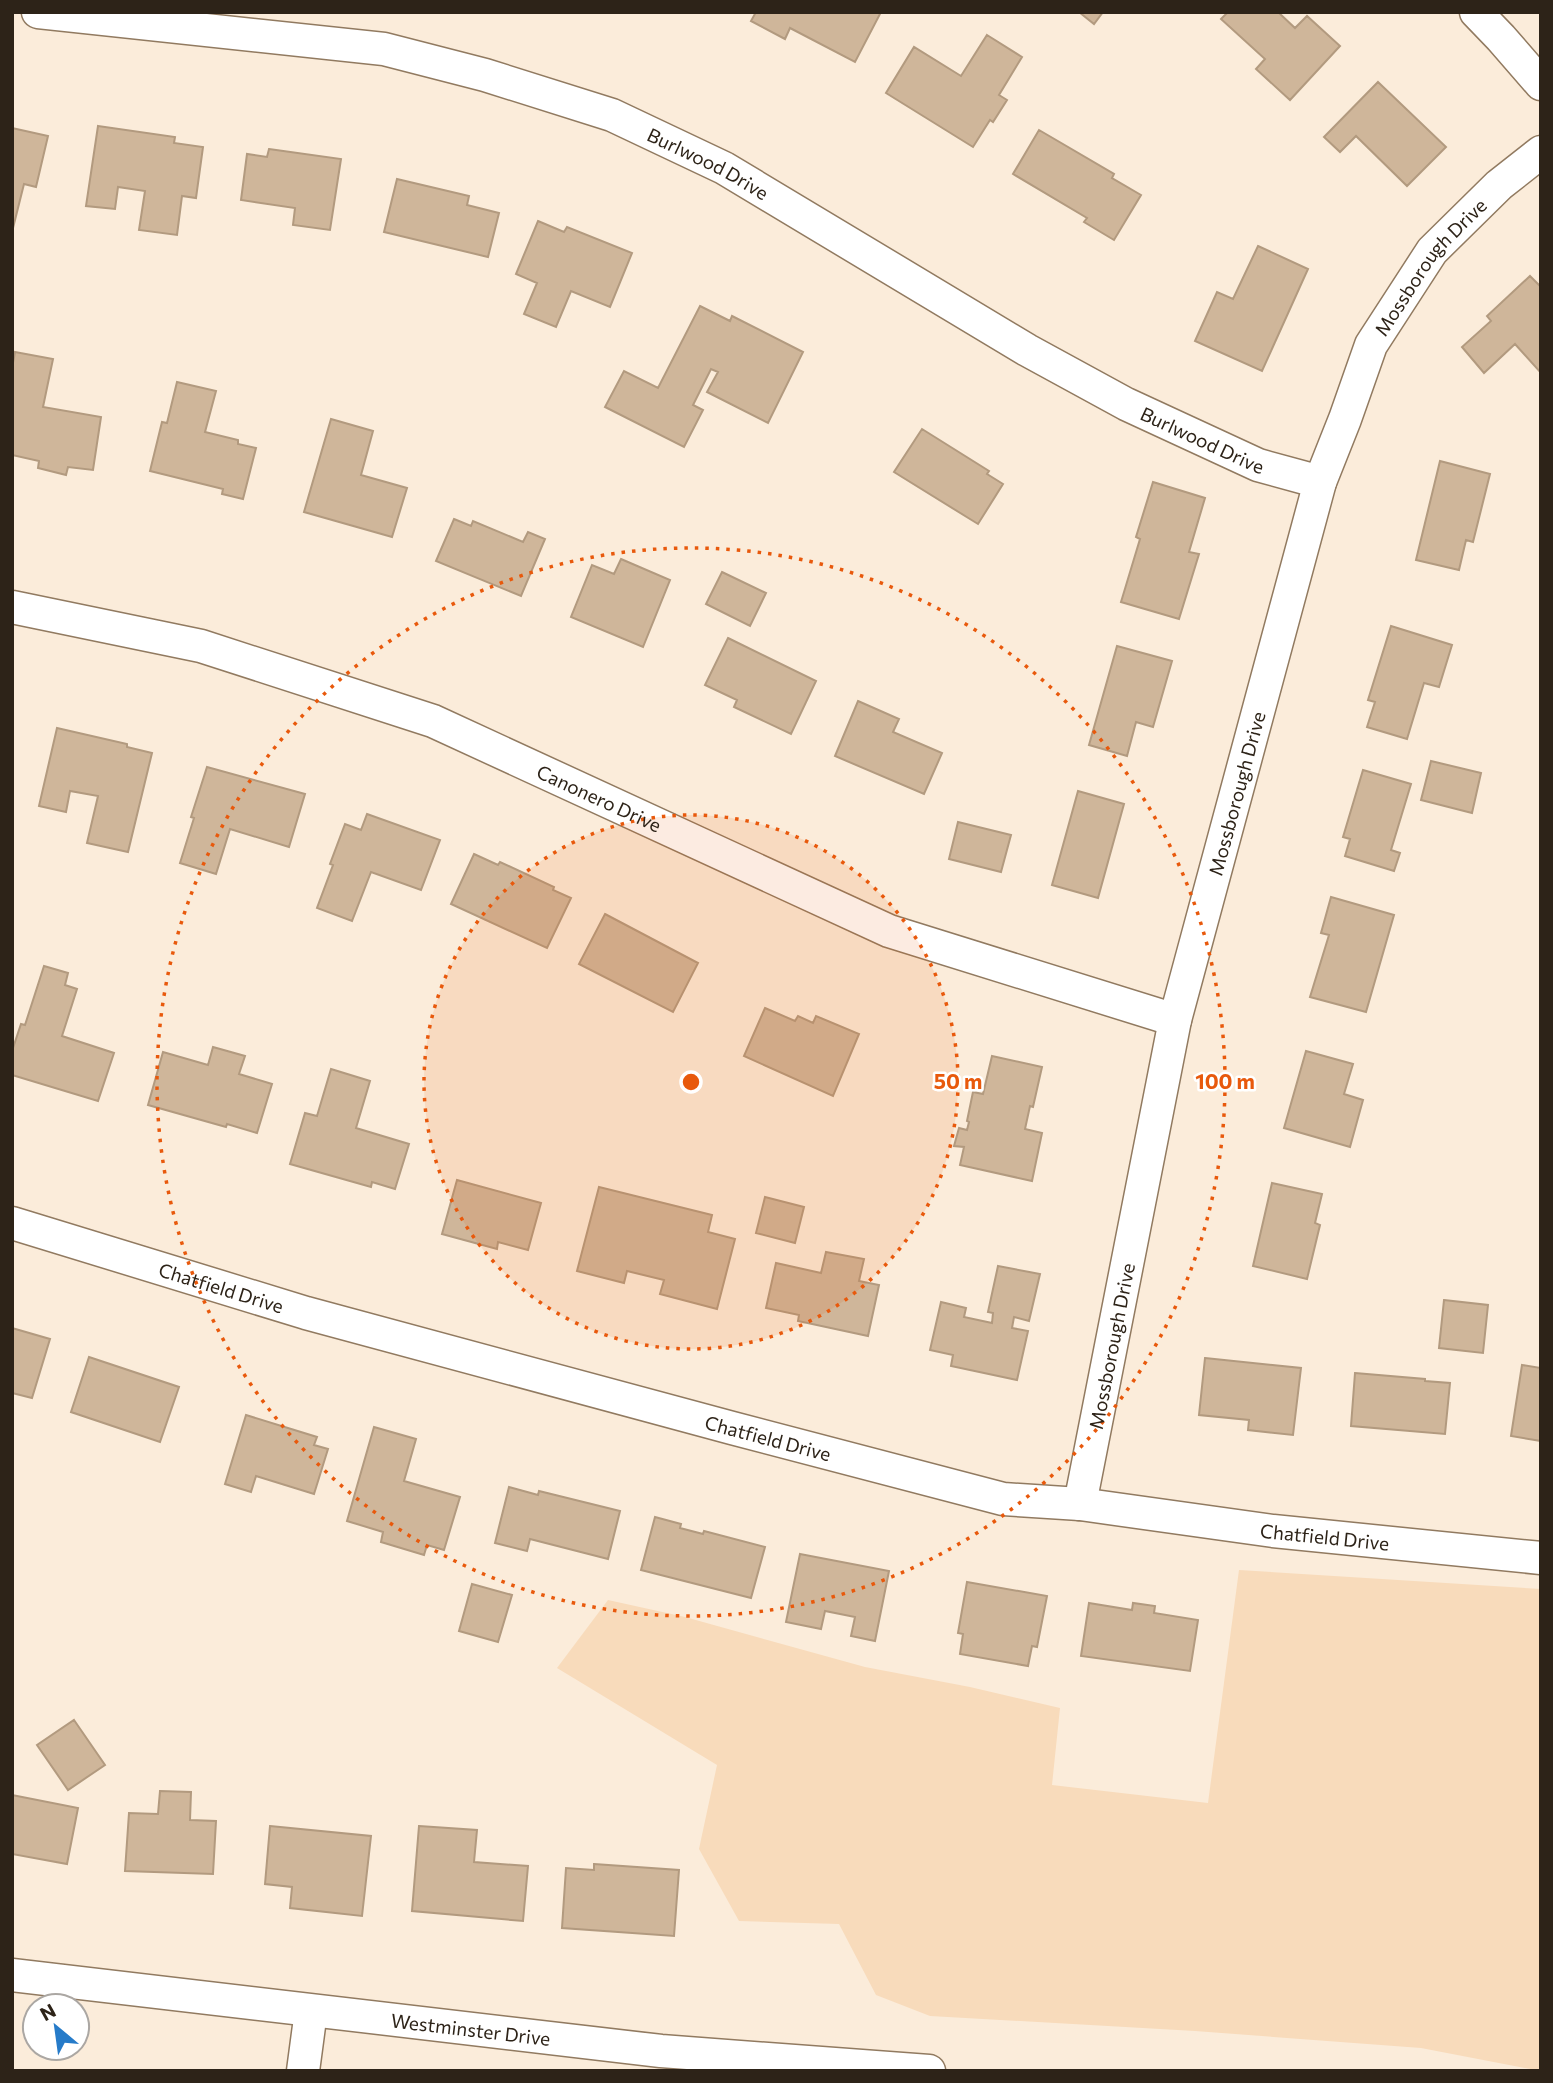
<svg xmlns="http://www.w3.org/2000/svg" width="1553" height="2083" font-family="Commissioner,sans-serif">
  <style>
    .green { fill: #f8dbbb }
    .building { fill: #cfb69a; stroke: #b29a7f; stroke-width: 2 }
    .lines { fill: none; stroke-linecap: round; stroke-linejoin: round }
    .street-casing { stroke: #917a60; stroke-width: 35 }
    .street { stroke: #fff; stroke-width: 32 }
    .ring { fill: none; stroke: #e8590c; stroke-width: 3.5; stroke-dasharray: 3.5 7 }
    .labels { text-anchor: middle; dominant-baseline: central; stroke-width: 5; stroke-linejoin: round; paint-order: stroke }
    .street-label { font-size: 19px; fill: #2d2318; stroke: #fff }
    .centre { fill: #e8590c; stroke: #fff; stroke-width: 3.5 }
    .ring-label { font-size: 21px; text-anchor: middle; font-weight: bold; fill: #e8590c; stroke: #fff; stroke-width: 5; stroke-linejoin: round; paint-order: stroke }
  </style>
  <rect width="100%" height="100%" fill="#fbecda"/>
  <path class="green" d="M1239,1570l302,19v482l-120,-23 -226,-17 -265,-15 -54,-21 -37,-71 -100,-3 -40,-72 18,-84 -160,-97 51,-68 77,17 180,50 105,20 90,21 -8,77 156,18z"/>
  <path class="building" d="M756,12h125l-26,50 -65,-34 -5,11 -34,-18z
    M1079,12h24l-9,12z
    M1228,12h50l17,16 12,-12 33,30 -50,54 -34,-31 9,-10 -44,-40z
    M987,35l35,22 -23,38 8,5 -14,22 -3,-2 -17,27 -87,-54 28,-46 47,29z
    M1378,82l68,65 -39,39 -51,-50 -16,16 -16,-15z
    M98,126l77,11 -1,6 29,4 -7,51 -14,-2 -5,39 -38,-5 6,-39 -27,-4 -3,22 -29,-3z
    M12,128l36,8 -12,51 -12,-3 -12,48z
    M1039,130l75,44 -2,4 29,17 -27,45 -30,-18 3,-4 -74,-44z
    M269,149l72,10 -11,71 -37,-5 2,-17 -54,-8 6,-46 20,3z
    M397,179l72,17 -2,9 32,8 -11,44 -104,-25z
    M538,221l26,11 3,-5 65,26 -22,54 -39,-16 -15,36 -32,-13 13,-31 -21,-9z
    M1258,246l50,23 -46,102 -67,-30 22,-49 16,7z
    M1530,276l11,11v86l-26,-29 -31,29 -22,-26 29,-26 -4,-5z
    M700,306l30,15 2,-5 71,36 -35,71 -61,-31 11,-20 -7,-3 -18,36 10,5 -19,37 -79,-40 19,-36 34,17z
    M15,352l38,7 -10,48 58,10 -8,53 -25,-3 -2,8 -28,-7 1,-7 -27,-6v-87z
    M177,382l39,9 -11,41 33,8v4l18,4 -13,51 -21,-5 1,-5 -73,-18 12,-49 5,1z
    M331,419l42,12 -12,44 46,13 -15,49 -88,-25z
    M922,429l67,42 -2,3 16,10 -25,40 -84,-52z
    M1440,461l50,13 -17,68 -7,-2 -7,30 -43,-10z
    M1153,482l52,16 -16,54 10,2 -20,65 -58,-17 19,-63 -4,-2z
    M454,519l17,7 2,-5 50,21 5,-10 17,7 -24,57 -85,-35z
    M621,559l49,21 -27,67 -72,-30 21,-52 22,9z
    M722,572l44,21 -16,33 -44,-22z
    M1391,626l61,19 -13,42 -15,-4 -17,56 -40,-12 8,-25 -7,-2z
    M728,638l88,43 -25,53 -57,-27 3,-7 -32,-15z
    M1117,646l55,15 -19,66 -17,-5 -9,34 -38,-11z
    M858,701l41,18 -6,13 49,21 -18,41 -89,-38z
    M57,728l70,16v3l25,6 -24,99 -41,-9 11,-47 -28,-5 -4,21 -27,-6z
    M1431,761l50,12 -9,40 -51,-13z
    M207,767l98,27 -16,53 -59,-18 -14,45 -36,-11 14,-45 -3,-1z
    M1363,770l48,14 -20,66 9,3 -6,18 -49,-15 5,-17 -7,-2z
    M1078,791l46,13 -26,94 -46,-13z
    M367,814l73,26 -19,50 -50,-18 -19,49 -35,-13 16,-43 -3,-1 15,-40 16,6z
    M958,822l53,13 -10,37 -52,-13z
    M474,854l24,11 2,-3 54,25 -1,3 18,8 -24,50 -96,-44z
    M1331,897l63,18 -28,97 -56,-15 19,-62 -8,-2z
    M605,914l93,49 -25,49 -94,-48z
    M44,966l24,7 -3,12 12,4 -15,47 52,17 -16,48 -86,-26v-24l9,-27 4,1z
    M765,1008l30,13 3,-5 15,7 3,-7 43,18 -26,62 -89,-40z
    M213,1047l32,9 -6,18 33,10 -15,49 -30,-9 -1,3 -78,-22 15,-53 45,13z
    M1306,1051l47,13 -9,30 19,6 -13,47 -66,-19z
    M992,1056l50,11 -9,40 -3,-1 -5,23 17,4 -10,48 -72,-16 4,-18 -10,-1 5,-18 8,2 2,-8 -2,-1 6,-29 10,2z
    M331,1069l39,12 -14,47 53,16 -14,45 -23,-7 -1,5 -81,-23 15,-51 12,3z
    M457,1180l84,23 -13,47 -30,-8 -1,7 -55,-15z
    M1272,1183l50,11 -7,29 5,2 -13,54 -54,-13z
    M599,1187l113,28 -4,17 27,7 -18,70 -57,-15 4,-14 -37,-9 -3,12 -47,-12z
    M765,1197l39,10 -9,36 -39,-10z
    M826,1252l38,7 -5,22 20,4 -11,51 -70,-15 1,-6 -33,-7 10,-45 45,10z
    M998,1266l42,8 -11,47 -15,-4 -2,11 16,3 -11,49 -66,-14 2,-11 -23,-5 11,-48 25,6 -2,9 28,6 1,-10 -5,-1z
    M1444,1300l44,5 -5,48 -44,-5z
    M12,1328l38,11 -18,59 -20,-5z
    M89,1357l90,30 -19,55 -89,-30z
    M1205,1358l96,10 -8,67 -45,-5 1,-10 -50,-5z
    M1522,1365l19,3v73l-30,-5z
    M1355,1373l70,6v2l25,2 -5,51 -94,-8z
    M246,1415l71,22 -3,8 14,4 -14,45 -58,-18 -5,16 -26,-8z
    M374,1427l42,12 -12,42 56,16 -16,53 -17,-5 -3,10 -43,-13 2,-10 -36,-11z
    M509,1487l29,8 1,-4 81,20 -12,48 -78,-20 -3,12 -32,-8z
    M655,1517l26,7 -1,4 23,6 1,-3 61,16 -14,51 -110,-28z
    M800,1554l89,17 -14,70 -24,-5 4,-19 -30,-6 -4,18 -35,-7z
    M967,1582l80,14 -10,51 -5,-1 -4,20 -68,-12 3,-20 -5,-1z
    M472,1584l40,11 -14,47 -39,-11z
    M1089,1603l43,7 1,-7 22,3 -1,7 44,7 -8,51 -109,-15z
    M74,1720l31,45 -37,25 -31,-45z
    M160,1791l31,1 -1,28 26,1 -3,53 -88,-3 4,-58 29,1z
    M12,1795l66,13 -11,56 -55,-10z
    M270,1826l101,10 -9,80 -72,-8 2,-21 -27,-3z
    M419,1826l58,4 -3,32 54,4 -5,55 -111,-10z
    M594,1864l85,6 -5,66 -112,-8 4,-60 28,2z"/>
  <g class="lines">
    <defs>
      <g id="street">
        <path id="s1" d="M38,12l346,37 101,26 127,40 112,53 303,182 99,54 132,61 62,17"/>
        <path d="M1476,12l25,26 40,46"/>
        <path id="s2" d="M12,607l189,39 232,75 456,210 286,89"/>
        <path id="s3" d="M12,1223l294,90 426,115 271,71 77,5 193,27 268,27"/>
        <path id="s4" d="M1080,1504l95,-484 145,-538 25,-63 26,-74 61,-94 67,-66 42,-33"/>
        <path id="s5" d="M12,1975l649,76 268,20"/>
        <path d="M303,2071l8,-60"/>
      </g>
    </defs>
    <use href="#street" class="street-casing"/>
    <use href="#street" class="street"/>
  </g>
  <circle cx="691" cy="1082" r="267" fill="#e8590c" fill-opacity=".12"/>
  <g class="ring">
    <circle cx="691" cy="1082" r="267"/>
    <circle cx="691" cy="1082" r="534"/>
  </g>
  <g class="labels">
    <g class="street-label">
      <text stroke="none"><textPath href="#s1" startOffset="693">Burlwood Drive</textPath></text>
      <text stroke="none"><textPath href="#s4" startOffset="1295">Mossborough Drive</textPath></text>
      <text stroke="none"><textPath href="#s1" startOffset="1260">Burlwood Drive</textPath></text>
      <text stroke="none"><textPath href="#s4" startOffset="728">Mossborough Drive</textPath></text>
      <text stroke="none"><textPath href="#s2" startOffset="620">Canonero Drive</textPath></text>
      <text stroke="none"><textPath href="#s3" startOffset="219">Chatfield Drive</textPath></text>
      <text stroke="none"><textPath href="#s4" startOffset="161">Mossborough Drive</textPath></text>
      <text stroke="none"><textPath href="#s3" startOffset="786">Chatfield Drive</textPath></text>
      <text stroke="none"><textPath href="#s3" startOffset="1353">Chatfield Drive</textPath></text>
      <text stroke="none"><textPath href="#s5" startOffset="462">Westminster Drive</textPath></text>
    </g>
  </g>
  <circle cx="691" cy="1082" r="10" class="centre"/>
  <g class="ring-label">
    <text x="958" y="1089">50 m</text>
    <text x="1225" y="1089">100 m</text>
  </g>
  <rect width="1553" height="2083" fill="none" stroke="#2d2318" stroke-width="28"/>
  <g transform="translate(56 2027) rotate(331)"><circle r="33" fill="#ffffff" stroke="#aba7a3" stroke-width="2"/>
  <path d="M0-5L12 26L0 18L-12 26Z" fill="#267bc9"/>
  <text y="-10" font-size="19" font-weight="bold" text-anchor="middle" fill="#2d2318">N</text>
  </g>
</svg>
